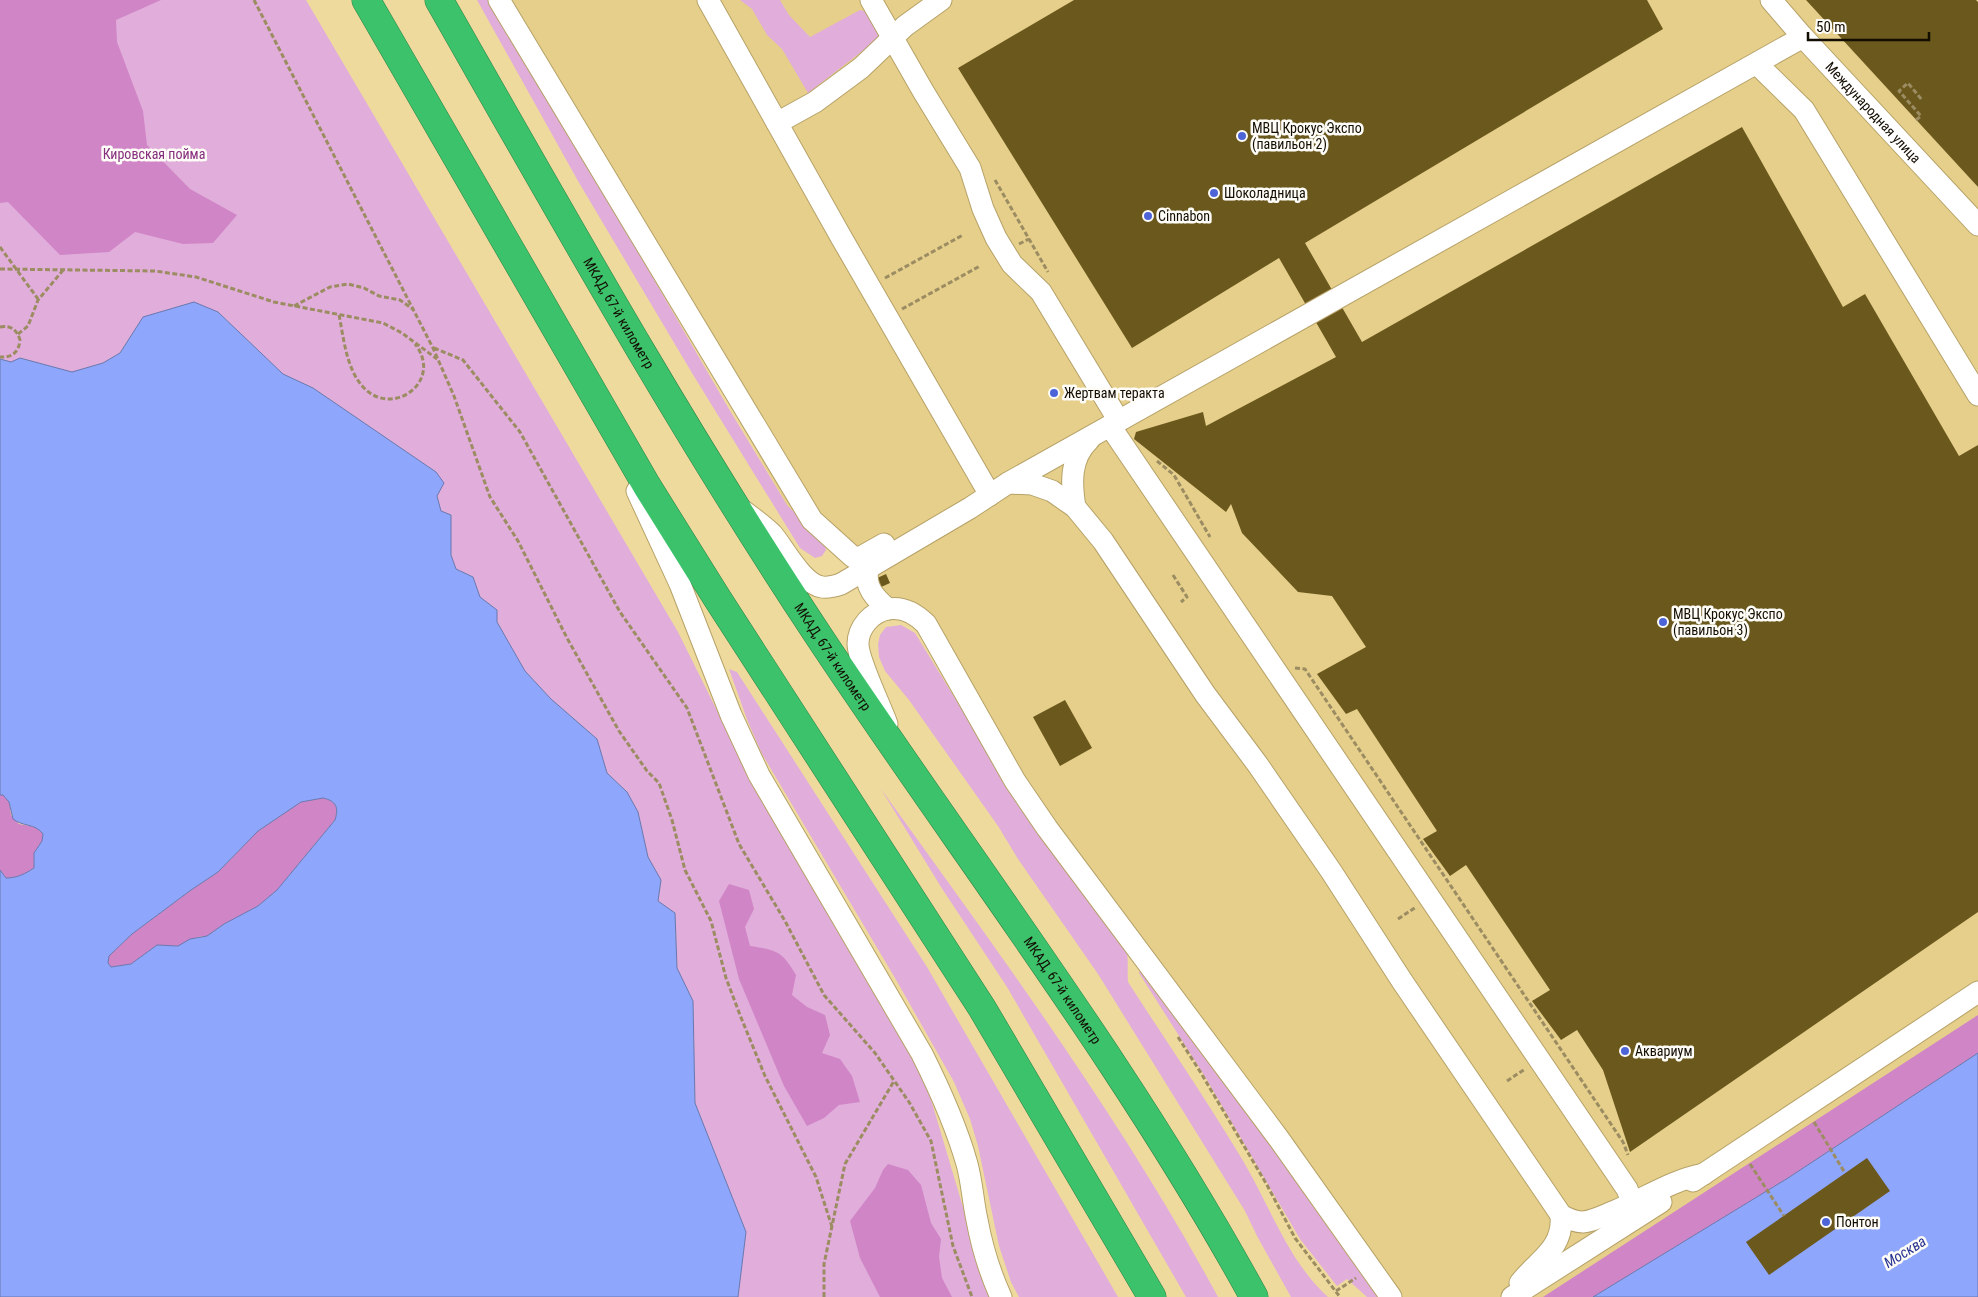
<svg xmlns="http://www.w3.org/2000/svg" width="1978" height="1297" font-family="'Roboto Condensed',sans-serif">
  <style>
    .built { fill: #e6cf8b }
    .green { fill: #e1adda }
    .forest { fill: #d085c7 }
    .water { fill: #8ea6fb; stroke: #6978b0; fill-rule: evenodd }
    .building { fill: #6b581d }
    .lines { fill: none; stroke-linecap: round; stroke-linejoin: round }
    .minor-casing { stroke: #b6a268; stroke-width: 23 }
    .highway-casing { stroke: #2e8246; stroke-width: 29 }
    .path { stroke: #9b8c62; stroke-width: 3; stroke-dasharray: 5 2.5; stroke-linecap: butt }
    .minor { stroke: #fff; stroke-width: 21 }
    .highway { stroke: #3dc26c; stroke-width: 28 }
    .poi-dot { fill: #4d64d9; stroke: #fefcf7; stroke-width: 2 }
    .labels { text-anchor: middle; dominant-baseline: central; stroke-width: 5; stroke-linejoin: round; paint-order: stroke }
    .street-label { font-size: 14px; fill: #130c00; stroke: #fefcf7 }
    .poi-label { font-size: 14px; fill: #130c00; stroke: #fefcf7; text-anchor: start }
    .park-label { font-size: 14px; fill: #852d7e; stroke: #fefcf7 }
    .water-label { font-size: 15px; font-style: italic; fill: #263291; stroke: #fefcf7 }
  </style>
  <rect width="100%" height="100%" fill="#efda9e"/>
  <path class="built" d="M498,0h1308l172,187v855l-409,255h-187l-468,-672 -122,-111z"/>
  <path class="green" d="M0,0h306l372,632 72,145 174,299 58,195 11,26h-255l8,-65 -51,-129 -2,-102 -16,-33 -2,-55 -17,-12 3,-21 -13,-23 -10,-45 -11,-20 -20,-19 -10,-34 -46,-40 -26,-28 -28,-49v-12l-17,-13 -7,-20 -17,-8 -5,-14v-40l-10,-4 -4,-15 -1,-24 -123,-84 -30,-14 -65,-62 -75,5 -23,36 -17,10 -31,10 -51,-15 -10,4 -11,-3z
    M477,0h15l237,409 58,96 37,37 2,8 -4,6 -7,2 -15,-10 -108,-175 -114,-192z
    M740,0h40l9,15 21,22 50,-27 14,4 7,12 -3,13 -70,54 -26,-44 -15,-14 -15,-26z
    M901,625l14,8 90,147 121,168c3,12 1,22 2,34 38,59 78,117 114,177 27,45 46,102 86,138h-37l-34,-61 -12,-25 -147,-237 -80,-115 -20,-33 -89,-126 -24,-29 -6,-14 -1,-13 2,-9 6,-8z
    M729,669l8,3 190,295 191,330h-99l-8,-15 -12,-36 -21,-100 -8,-27 -16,-37 -59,-104 -133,-224 -14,-32z
    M881,789c119,165 240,329 337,508h-32l-179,-310 -66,-100z
    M1141,967l244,330h-18l-20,-18 -10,7 -37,-47 -96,-164 -65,-102z"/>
  <path class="forest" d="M0,0h161l-45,20 1,22 26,69 4,34 43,44 47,26 -24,28 -30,1 -48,-12 -26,20 -49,3 -52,-53 -8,1z
    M0,795h3l6,6 2,14 8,9c10,2 18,1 24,10l-1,7 -8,12v15c-9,6 -17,10 -28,10l-6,-8z
    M323,798c13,3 16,9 12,22l-58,70 -19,16 -34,18 -17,12 -9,1 -20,9 -21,-1 -26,19 -20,3 -3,-4 1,-7 23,-22 59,-44 27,-18 40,-41 43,-29z
    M729,884l20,6 5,19 -9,18 5,19c27,4 32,5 46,29l-4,20 15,12 18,8 5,20 -8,18 18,6 12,17 8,26 -21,3 -15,13 -17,8 -23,-40 -45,-107 -20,-78z
    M1978,1015v38l-190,125 -195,119h-50z
    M888,1164l20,6 13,15 10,38 10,16 -2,18 3,21 10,19h-72l-20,-39 -10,-37 25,-33 8,-18z"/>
  <path class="water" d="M194,302l24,10 65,62 30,14 123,84 8,11 -7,13 4,15 10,4v40l5,14 17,8 7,20 17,13v12l28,49 26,28 46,40 10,34 20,19 11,20 10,45 13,23 -3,21 17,12 2,55 16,33 2,102 51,129 -8,65h-738v-427l6,8c11,0 19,-4 28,-10v-15l8,-12 1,-7c-8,-11 -20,-7 -30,-15l-4,-17 -6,-7h-3v-436l11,3 9,-4 52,14 31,-9 17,-10 23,-36zM323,798c13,3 16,9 12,22l-58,70 -19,16 -34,18 -17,12 -17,3 -12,7 -21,-1 -26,19 -20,3 -3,-4 1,-7 23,-22 59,-44 27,-18 40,-41 43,-29z
    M1978,1053v244h-385l195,-119z"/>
  <path class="building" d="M1074,0h573l16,29 -358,214 57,99 380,-215 101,180 22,-13 94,162 19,-11v467l-348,240 -27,-82 -26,-40 -16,10 -29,-39 18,-11 -84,-125 -16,11 -27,-37 14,-8 -80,-122 -11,5 -29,-40 49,-27 -34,-51 -34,-4 -56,-59 -11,-29 -5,8 -92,-73 2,-7 67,-20 3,14 130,-69 -57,-99 -147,90 -174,-280z
    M1806,0h170l2,2v185z
    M886,574l4,9 -11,5 -4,-9z
    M1065,700l27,48 -32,18 -27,-49z
    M1867,1158l23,33 -121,84 -23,-33z"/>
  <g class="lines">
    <defs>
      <g id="minor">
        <path d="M499,0l313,520 41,37h8l23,-13"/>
        <path d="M708,0l133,237 149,258"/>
        <path d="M871,0l52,91 47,77 13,41 13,29 16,26 29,28 78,129"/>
        <path id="s1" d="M1771,0l32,37 175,188"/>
        <path d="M1757,64l47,46 174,285"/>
        <path d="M777,123l38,-21 46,-34 44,-42 36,-26"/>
        <path d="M1110,426l517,763 6,15"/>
        <path d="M1008,483l24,1 20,7 23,16 28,34 102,153 53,71 73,106 71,110 159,234c7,4 14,7 22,7 11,-1 22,-7 32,-11 31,-13 57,-31 89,-37"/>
        <path d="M637,491l43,93 51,131 28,60 163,279c18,36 34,71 45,110 5,18 6,38 10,56 5,27 13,53 24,77"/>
        <path d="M1075,507c-4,-24 -5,-49 14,-67"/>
        <path d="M745,512c9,7 19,14 27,22 13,15 30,50 50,53 7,1 13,-1 19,-3l129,-76 38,-25 795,-446"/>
        <path d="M868,569c-4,18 7,29 20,40"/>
        <path d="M887,724c-6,-17 -29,-64 -29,-80 0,-17 14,-32 30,-35 16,-3 28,5 38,15l89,157 32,47 232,311 112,158"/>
        <path d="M1693,1181l285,-189"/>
        <path d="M1520,1283c18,-23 44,-34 41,-68"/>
        <path d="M1512,1297l149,-95"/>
      </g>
      <g id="highway">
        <path d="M366,0l281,486 70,112 265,410 170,289"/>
        <path id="s2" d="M439,0c122,214 243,430 379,635 146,220 309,430 436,662"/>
      </g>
    </defs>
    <use href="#minor" class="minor-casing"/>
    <use href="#highway" class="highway-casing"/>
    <path class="path" d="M254,0l179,348 21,48 36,101 28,44 49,97 52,93 28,40 12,12 13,37 13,50 26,51 15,57 14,37 25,61 51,101 16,50
      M1916,120l5,-4 -22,-25 9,-8 14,17
      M995,180l53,92
      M1019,244l10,-5
      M0,247l38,52
      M0,269l155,2 41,6 78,25 109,21 19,10 35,26
      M885,278l78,-43
      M294,306l36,-19 18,-3 16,4 15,8 21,4 14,10
      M902,309l78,-43
      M339,315c5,24 7,54 25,73 29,30 80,-7 51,-44
      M0,327c11,-2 17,3 20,13 -1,12 -8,18 -20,17
      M18,334l10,-8 10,-26 26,-31
      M434,348l29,12 57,72 100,180 67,96 52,136 46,77 39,74 51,58 34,49 22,39 22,105 19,51
      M1157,461l17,14 36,62
      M1173,575l14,22 -6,5
      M1295,668l10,1 318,473 5,13
      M1398,919l18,-12
      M1178,1037l23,36 66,112 28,53 45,59
      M1507,1081l18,-12
      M1814,1122l31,51
      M1750,1164l34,52
      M1336,1291l20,-13
      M824,1297v-33l21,-100 49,-83"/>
    <use href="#minor" class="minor"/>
    <use href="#highway" class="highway"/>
  </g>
  <g class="poi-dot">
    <circle cx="1242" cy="136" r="5"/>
    <circle cx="1214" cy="193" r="5"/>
    <circle cx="1148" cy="216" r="5"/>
    <circle cx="1054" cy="393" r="5"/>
    <circle cx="1663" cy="622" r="5"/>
    <circle cx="1625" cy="1051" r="5"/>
    <circle cx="1826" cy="1222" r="5"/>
  </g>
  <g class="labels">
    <g class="street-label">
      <text stroke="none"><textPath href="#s1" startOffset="152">Международная улица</textPath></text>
      <text stroke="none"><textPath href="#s2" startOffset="361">МКАД, 67-й километр</textPath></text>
      <text stroke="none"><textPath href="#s2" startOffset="766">МКАД, 67-й километр</textPath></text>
      <text stroke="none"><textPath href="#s2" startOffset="1171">МКАД, 67-й километр</textPath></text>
    </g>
    <g class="poi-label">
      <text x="1252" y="128">МВЦ Крокус Экспо<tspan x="1252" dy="16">(павильон 2)</tspan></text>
      <text x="1224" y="193">Шоколадница</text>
      <text x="1158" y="216">Cinnabon</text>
      <text x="1064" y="393">Жертвам теракта</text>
      <text x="1673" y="614">МВЦ Крокус Экспо<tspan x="1673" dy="16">(павильон 3)</tspan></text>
      <text x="1635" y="1051">Аквариум</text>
      <text x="1836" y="1222">Понтон</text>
    </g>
    <g class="park-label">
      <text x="154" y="154">Кировская пойма</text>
    </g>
    <g class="water-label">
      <text transform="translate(1905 1252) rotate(-32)">Москва</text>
    </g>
  </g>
  <path d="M1808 32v8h121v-8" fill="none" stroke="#130c00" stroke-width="2.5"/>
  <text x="1816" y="32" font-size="15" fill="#130c00" stroke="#fefcf7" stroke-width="4" paint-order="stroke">50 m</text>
</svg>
